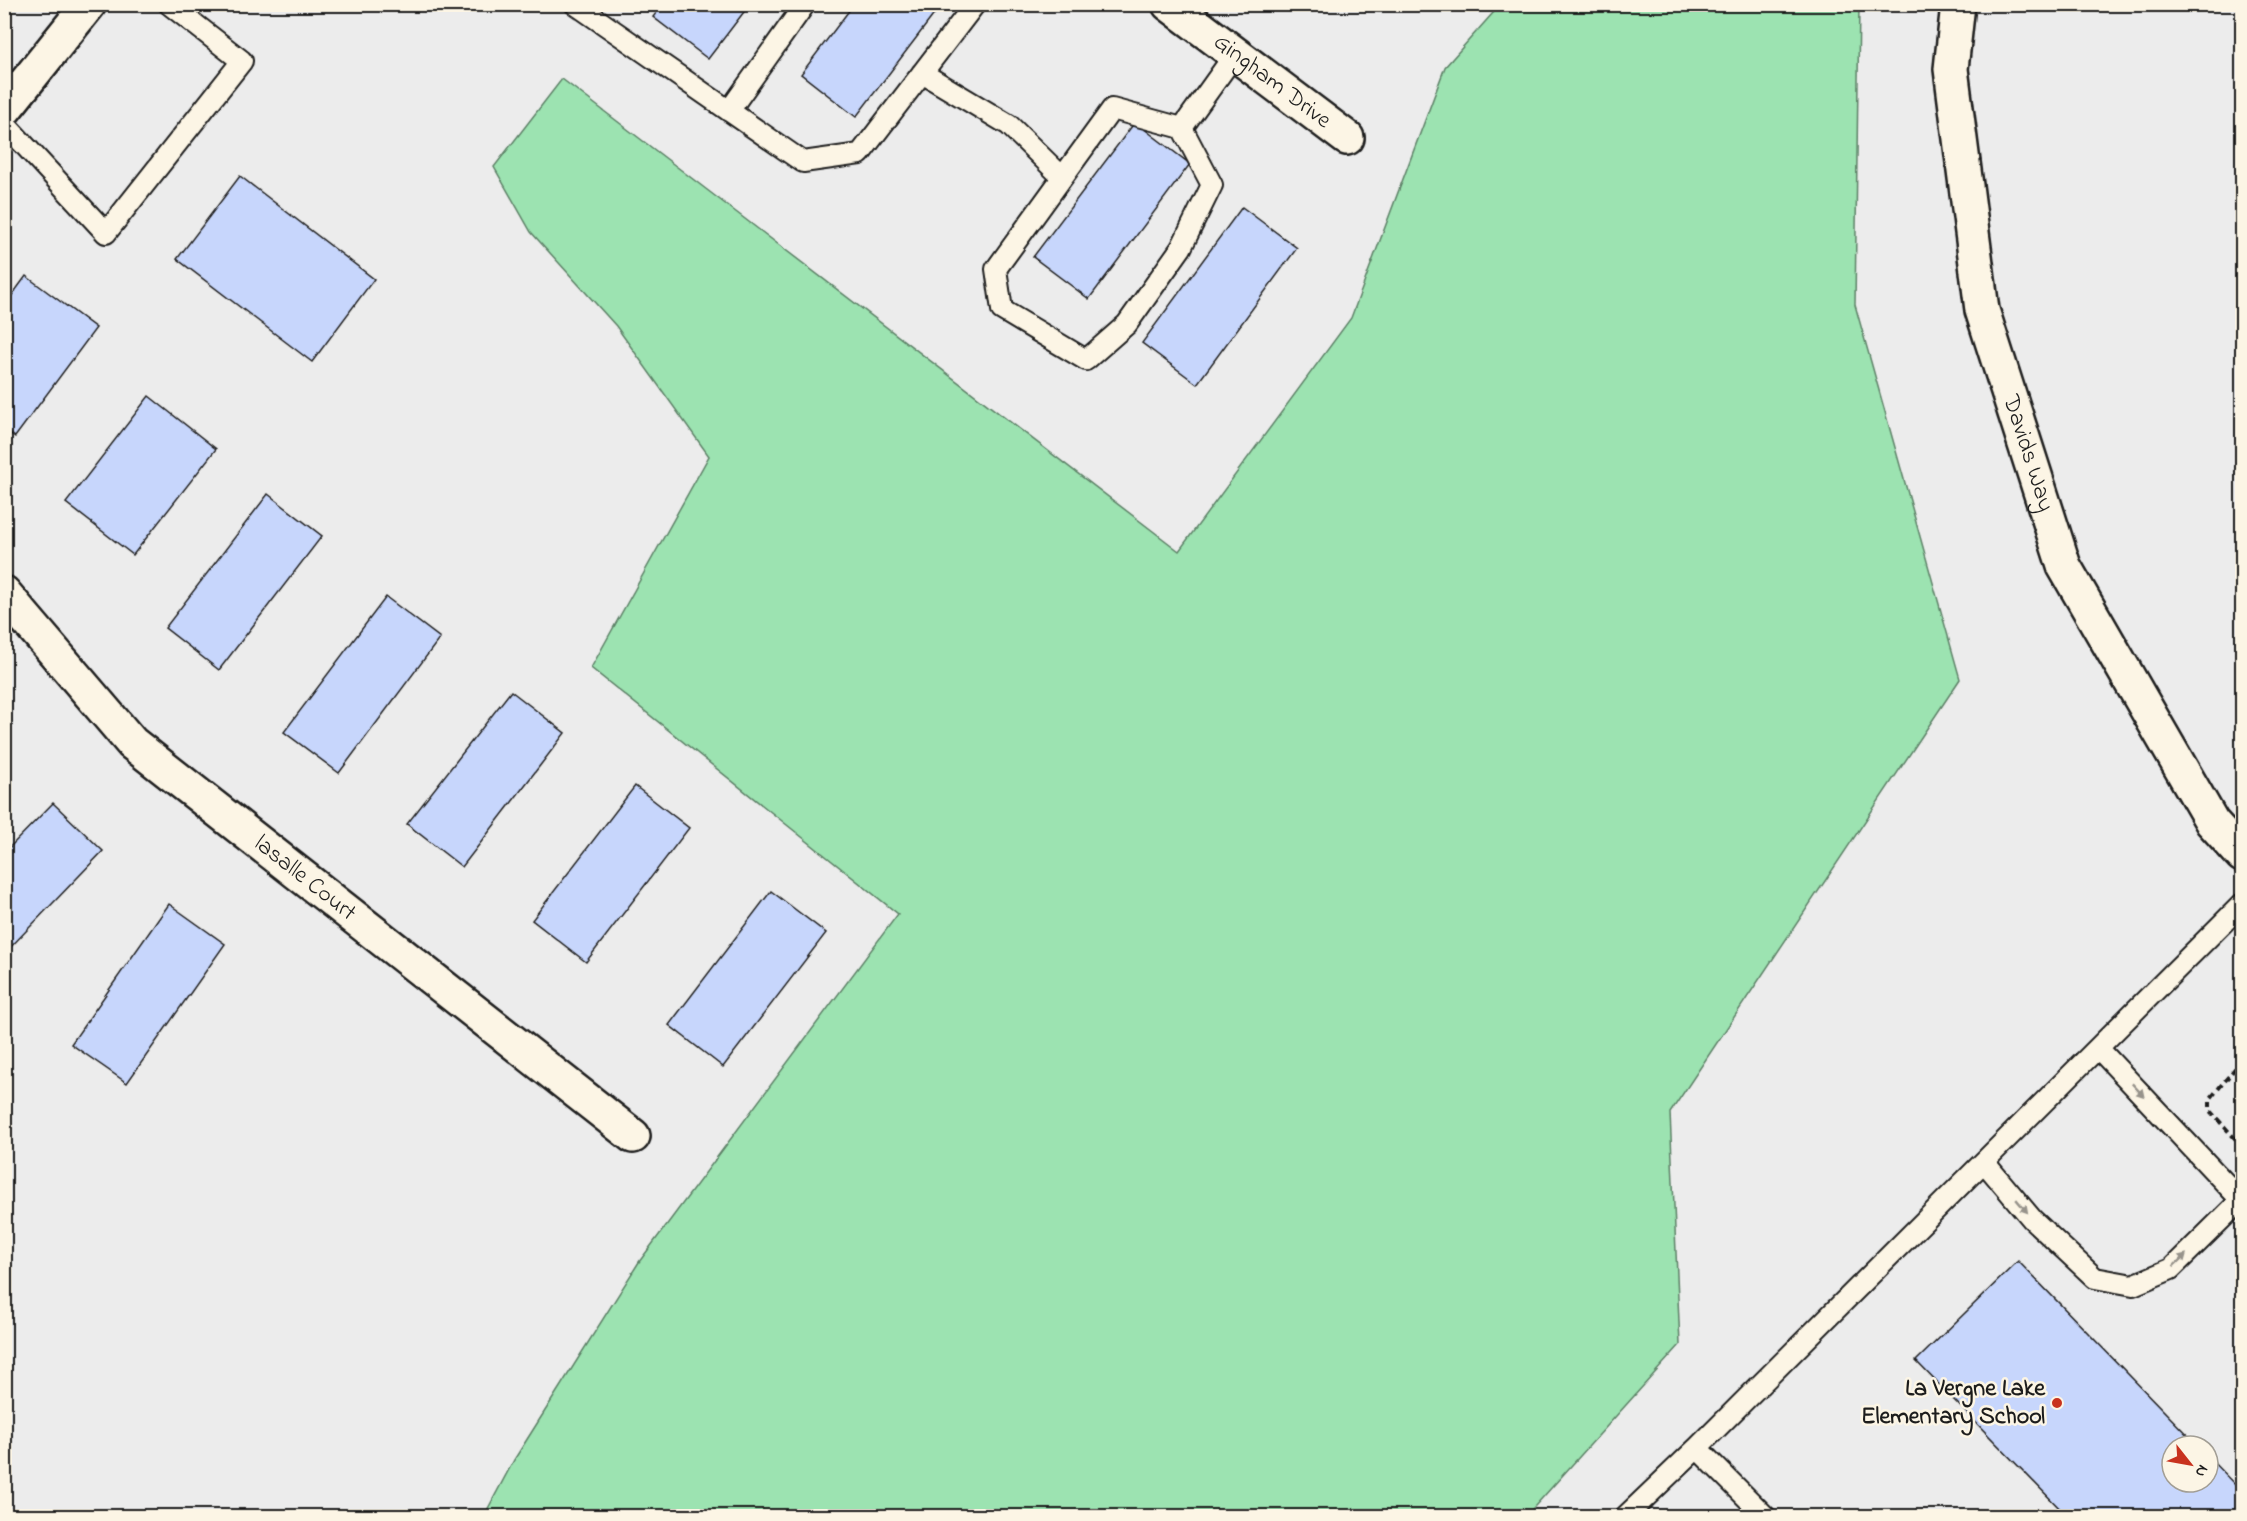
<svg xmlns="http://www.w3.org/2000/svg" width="2247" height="1521" font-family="'Indie Flower',sans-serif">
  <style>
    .green { fill: #9ce3b1; stroke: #5c8066; stroke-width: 1.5 }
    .building { fill: #c7d6fc; stroke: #1c1c1c; stroke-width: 1.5 }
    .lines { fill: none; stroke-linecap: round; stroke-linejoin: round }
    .service-casing { stroke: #1c1c1c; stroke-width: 24 }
    .minor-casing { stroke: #1c1c1c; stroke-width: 38 }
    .path { stroke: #1c1c1c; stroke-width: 4; stroke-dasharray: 6 4.5; stroke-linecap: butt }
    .service { stroke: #fcf5e5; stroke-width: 20 }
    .minor { stroke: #fcf5e5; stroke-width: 33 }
    .oneway { fill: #97938b }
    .poi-dot { fill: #c8321e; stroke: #fcf5e5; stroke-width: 2 }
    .labels { text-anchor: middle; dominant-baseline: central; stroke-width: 5; stroke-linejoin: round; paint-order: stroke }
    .street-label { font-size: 24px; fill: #1c1c1c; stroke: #fcf5e5 }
    .poi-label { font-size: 24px; font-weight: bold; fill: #1c1c1c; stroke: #fcf5e5; text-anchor: end }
  </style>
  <rect width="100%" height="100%" fill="#ececec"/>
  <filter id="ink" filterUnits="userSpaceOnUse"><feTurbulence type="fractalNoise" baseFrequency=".0167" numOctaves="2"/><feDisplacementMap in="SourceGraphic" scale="12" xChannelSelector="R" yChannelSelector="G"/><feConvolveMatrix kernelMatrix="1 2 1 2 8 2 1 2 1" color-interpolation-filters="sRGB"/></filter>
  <g filter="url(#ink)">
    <path class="green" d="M1501,4l358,1 -4,300 105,374 -290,434 10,232 -154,171h-1042l30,-56 125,-198 259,-348 -307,-246 118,-212 -93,-130 -85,-94 -37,-65 68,-88 617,472 172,-233 94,-251z"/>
    <path class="building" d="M663,4h87l-42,55 -55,-42z
      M854,4h88l-86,113 -55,-43z
      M1135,122l55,42 -101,135 -56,-42z
      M240,176l134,103 -62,83 -135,-103z
      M1242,207l55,41 -100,136 -55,-41z
      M26,276l70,52 -81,109 -11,-8v-123z
      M149,396l67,53 -83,106 -67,-52z
      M268,494l54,42 -103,134 -54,-42z
      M386,597l54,41 -101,135 -55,-41z
      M511,691l54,42 -103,134 -55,-43z
      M635,786l54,42 -103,134 -54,-42z
      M53,803l50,48 -99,103v-101z
      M771,891l55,42 -103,134 -54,-42z
      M169,904l56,40 -98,139 -56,-39z
      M2018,1261l180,185h-26v36h36v-25l34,35v24h-175l-151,-155z"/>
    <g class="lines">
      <defs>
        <path id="service" d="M575,4l228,158 57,-8 115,-150
          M922,73l87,52 53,52
          M729,111l76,-107
          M4,123l102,110 136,-172 -73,-57
          M1182,128l-70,-19 -116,160 6,41 84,50 41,-36 54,-76 31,-63 -30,-57 53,-74
          M2098,1048l144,153
          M1984,1162l48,57 63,59 38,7 38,-16 71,-70
          M1626,1516l71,-68
          M1765,1516l-68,-68 545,-544"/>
        <g id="minor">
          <path id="s1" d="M1169,4l178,134"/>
          <path id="s2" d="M1958,4l-7,65 31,241 82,256 148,256 30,33"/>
          <path d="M4,110l85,-106"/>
          <path id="s3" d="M4,593l128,150 501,393"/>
        </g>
      </defs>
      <use href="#service" class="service-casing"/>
      <use href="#minor" class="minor-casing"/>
      <path class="path" d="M2242,1060l-32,39v12l32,35"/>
      <use href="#service" class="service"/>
      <use href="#minor" class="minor"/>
    </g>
    <defs><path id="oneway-solid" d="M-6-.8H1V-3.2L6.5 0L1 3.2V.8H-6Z" transform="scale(1.5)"/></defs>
    <g class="oneway">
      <use href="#oneway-solid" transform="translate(2138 1090) rotate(47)"/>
      <use href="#oneway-solid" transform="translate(2022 1206) rotate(50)"/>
      <use href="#oneway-solid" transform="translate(2180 1260) rotate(-44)"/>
    </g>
  </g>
  <circle class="poi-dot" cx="2057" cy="1403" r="6"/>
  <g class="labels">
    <g class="street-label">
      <text stroke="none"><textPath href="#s1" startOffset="129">Gingham Drive</textPath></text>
      <text stroke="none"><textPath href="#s2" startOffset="459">Davids Way</textPath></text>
      <text stroke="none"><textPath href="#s3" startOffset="417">lasalle Court</textPath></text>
    </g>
    <g class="poi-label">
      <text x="2045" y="1389">La Vergne Lake<tspan x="2045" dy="28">Elementary School</tspan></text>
    </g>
  </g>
  <rect width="2247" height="1521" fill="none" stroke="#fcf5e5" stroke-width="24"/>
  <rect x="12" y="12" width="2223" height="1497" fill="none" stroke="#1c1c1c" stroke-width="2" filter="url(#ink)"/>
  <g transform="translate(2190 1464) rotate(121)"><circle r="28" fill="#fcf5e5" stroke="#a29e95" stroke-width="1.5"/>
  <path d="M0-4.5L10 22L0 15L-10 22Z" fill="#c8321e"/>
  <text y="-9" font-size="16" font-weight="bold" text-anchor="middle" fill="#1c1c1c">N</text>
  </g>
</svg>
